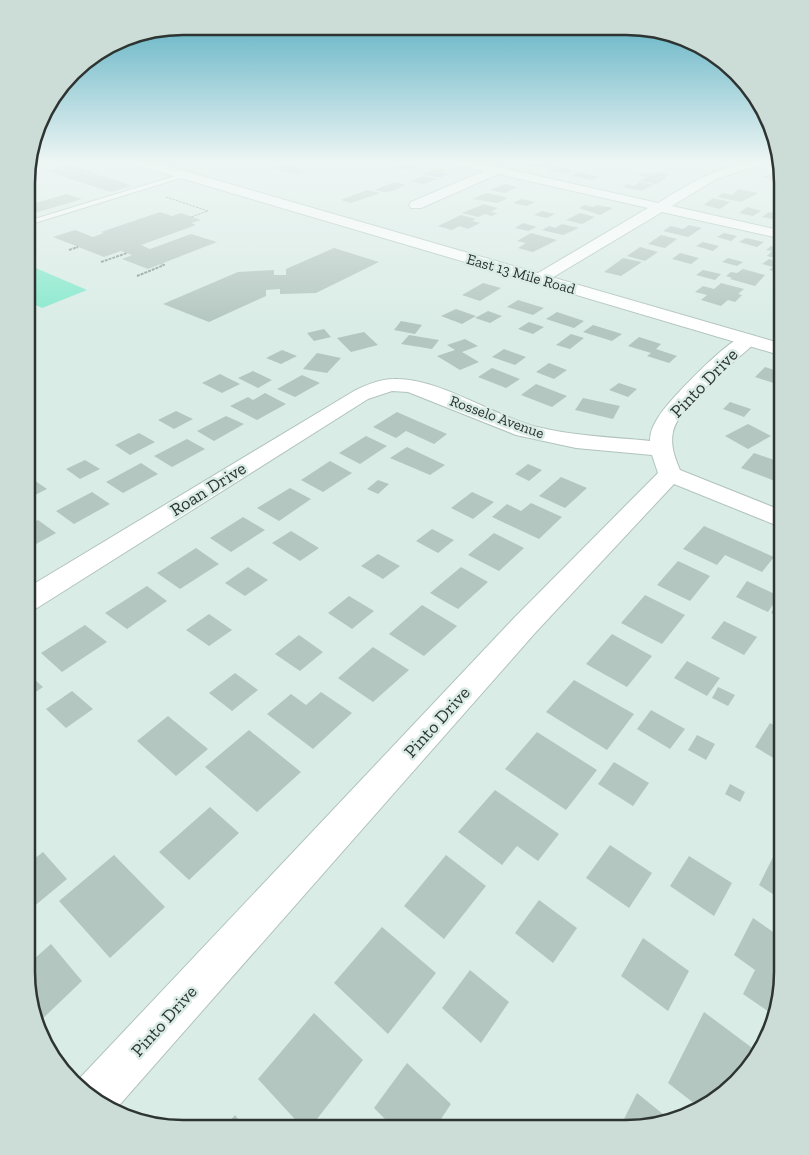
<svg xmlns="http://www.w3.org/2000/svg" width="809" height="1155" font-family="'Zilla Slab',serif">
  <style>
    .green { fill: #87e9cc }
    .building { fill: #b4c6c0 }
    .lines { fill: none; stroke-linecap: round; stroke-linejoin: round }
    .service-casing { stroke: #b1c3bd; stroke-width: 2 }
    .minor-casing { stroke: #b1c3bd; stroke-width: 2 }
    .secondary-casing { stroke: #b1c3bd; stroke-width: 2 }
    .path-far1 { stroke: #87938f; stroke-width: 1; stroke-dasharray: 2.5 1; stroke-linecap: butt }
    .path { stroke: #87938f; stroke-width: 2; stroke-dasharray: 3 1; stroke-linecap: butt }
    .service { fill: #fff; fill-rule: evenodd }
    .minor { fill: #fff; fill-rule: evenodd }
    .secondary { fill: #fff; fill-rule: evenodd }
    .labels { text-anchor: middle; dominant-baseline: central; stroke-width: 5; stroke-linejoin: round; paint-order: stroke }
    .far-street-label { font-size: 15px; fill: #2d3432; stroke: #daece6 }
    .street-label { font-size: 18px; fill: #2d3432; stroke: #daece6 }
    .rim { fill: none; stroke: #2d3432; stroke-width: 2.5 }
  </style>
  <rect width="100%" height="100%" fill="#daece6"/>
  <path class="green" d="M31,266l56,24 -45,18 -15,-7v-34z"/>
  <path class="building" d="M405,163l11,3 -9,4 -12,-3z
    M520,163h19l8,2 -8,3z
    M284,164l17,4 -2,1 8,3 -9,3 -27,-7z
    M66,165l28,7 -4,1 36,10h-2l8,3 -21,6 -65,-21z
    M553,166l19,4 -7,4 -19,-4z
    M437,168l9,2 -5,2 8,2 -9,4 -18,-4z
    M579,172l20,5 -7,3 -20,-4z
    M657,172l13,2 -6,3 3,1 -11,6 -16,-3 6,-4 -9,-2 5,-2 11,1z
    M781,174l1,7 -6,1 -15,-6z
    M424,176l14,3 -15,5 -12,-3z
    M395,182l11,3 -13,6 -8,1 -11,-2z
    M640,182l14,3 -13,6 -19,-4 5,-3 7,2z
    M505,184l12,3 -12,6 -15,-3z
    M738,189l20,4 -17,9 -24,-5 6,-4 9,2z
    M367,190l13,3 -29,10 -10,-3z
    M487,193l14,3 6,2 -9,5 -26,-4z
    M67,194l15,5 -54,16v-10z
    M713,198l17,4 -10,7 -16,-4z
    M522,199l13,3 -8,4 -14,-3z
    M484,204l14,4 -8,4 7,1 -5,3 -7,-2 -7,3 -16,-4z
    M585,205l8,2 4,-2 16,3 -13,7 -21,-7z
    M747,207l14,4 -8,5 -14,-3z
    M542,211l13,3 -8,4 -13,-3z
    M160,212l12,4 9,-3 20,7 -10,3 5,2 -55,20 9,4 41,-15 26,8 -69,27 -26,-10 10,-4 -11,-4 -17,6 -51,-20 22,-7 18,7 11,-4 -3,-1z
    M769,212l14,3v6l-21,-4z
    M580,213l15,4 -13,7 -16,-4z
    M461,215l15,4 -4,2 8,2 -12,6 -9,-3 -7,4 -14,-4z
    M523,223l14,4 -9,4 -13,-3z
    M562,224l17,4 -16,7 -21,-5 7,-4 6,2z
    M689,225l13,3 -14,9 -25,-6 8,-5 12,3z
    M531,233l26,7 -24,12 -15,-4 8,-5 -9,-2z
    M724,233l13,3 -6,5 -14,-4z
    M661,235l16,4 -12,9 -17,-4z
    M746,238l18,4 -7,5 -18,-5z
    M703,242l16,4 -6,5 -17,-5z
    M771,246l12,2v12l-16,-4 5,-5 -6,-1z
    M640,247l18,5 -13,9 -18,-5z
    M334,248l45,14 -63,31 -36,1v-5l-14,1v6l-57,26 -46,-18 75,-32 36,-2v5h12v-6z
    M680,253l19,5 -8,6 -19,-5z
    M623,258l19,4 -21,14 -17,-4z
    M728,258l15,4 -6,4 -15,-4z
    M769,259l14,3v11l-14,-3 4,-3 -11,-3z
    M743,269l22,6 -10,11 -25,-7 2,-1 -6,-2 5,-4 6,1z
    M703,270l18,4 -6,6 -19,-5z
    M483,283l18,5 -21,13 -18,-6z
    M721,283l23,6 -6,5 4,1 -7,7 -7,-2 -7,6 -20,-6 6,-5 -12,-3 8,-6 11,3z
    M518,300l26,8 -11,7 -26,-8z
    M456,309l20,7 -14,8 -21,-8z
    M488,311l14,5 -12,7 -15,-5z
    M557,312l27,9 -10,7 -28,-9z
    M401,321l21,4 -7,9 -21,-4z
    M529,322l15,5 -11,7 -15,-5z
    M593,325l29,9 -10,7 -29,-9z
    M324,329l7,8 -17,4 -7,-8z
    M364,332l14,13 -27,7 -14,-14z
    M571,334l13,4 -14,11 -14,-4z
    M409,335l30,5 -7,9 -31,-5z
    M639,337l22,7 -5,5 21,7 -8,7 -22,-7 4,-3 -23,-7z
    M465,339l13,7 -16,6 17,10 -19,8 -23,-14 18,-6 -8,-5z
    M504,349l22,8 -11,8 -23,-8z
    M282,350l15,6 -16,8 -15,-6z
    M317,353l24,5 -14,15 -24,-4z
    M549,363l18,7 -13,9 -18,-7z
    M765,367l9,3 2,-3 7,2v17l-28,-9z
    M492,368l28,11 -14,9 -28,-11z
    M253,371l19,9 -14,8 -20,-10z
    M220,374l20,10 -18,9 -20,-10z
    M302,375l18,8 -25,14 -18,-8z
    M619,383l18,6 -9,8 -19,-7z
    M536,384l31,12 -15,11 -31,-12z
    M265,393l21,11 -29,16 -27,-14 18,-9 5,3z
    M583,398l37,8 -7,13 -38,-9z
    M730,402l21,7 -7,8 -21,-8z
    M176,411l17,8 -19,10 -16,-9z
    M397,412l50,22 -13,10 -28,-13 -10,7 -23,-11z
    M226,416l18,8 -30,17 -17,-10z
    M748,424l23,12 -23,13 -23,-13z
    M139,433l16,9 -25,13 -15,-10z
    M366,436l21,10 -27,18 -21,-11z
    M187,439l18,10 -33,18 -18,-11z
    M407,447l38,18 -15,10 -40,-17z
    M754,453l29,10v21l-42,-16z
    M85,460l15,9 -20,10 -14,-10z
    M330,461l22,12 -29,19 -22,-12z
    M141,463l17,11 -35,19 -17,-11z
    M528,464l14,6 -13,11 -14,-7z
    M561,477l26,11 -22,20 -26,-12z
    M31,478l16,11 -20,10v-19z
    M378,480l11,4 -11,10 -11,-5z
    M290,488l21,11 -32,22 -22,-13z
    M92,492l18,12 -36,20 -18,-13z
    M472,492l22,10 -21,17 -22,-11z
    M531,503l31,14 -23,22 -47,-22 15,-13 14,7z
    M243,517l22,13 -34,22 -21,-14z
    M38,520l18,13 -29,16v-23z
    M704,526l70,31 -12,15 -37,-17 -8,10 -34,-16z
    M432,529l22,11 -16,13 -22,-12z
    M291,531l28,17 -19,13 -28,-18z
    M494,533l30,15 -25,23 -31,-16z
    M196,548l23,16 -39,25 -23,-16z
    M378,554l22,12 -17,13 -22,-13z
    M678,561l32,15 -20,25 -33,-16z
    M248,567l20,13 -23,16 -20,-13z
    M461,567l27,15 -30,27 -28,-16z
    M747,581l32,15 -11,16 -32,-15z
    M147,586l20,15 -40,28 -22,-16z
    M645,595l40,20 -23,29 -41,-21z
    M349,596l25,15 -22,18 -24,-16z
    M777,604l6,3v11l-12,-5z
    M422,605l35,21 -33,30 -35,-22z
    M209,614l23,16 -23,16 -23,-16z
    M724,621l33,16 -13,18 -33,-17z
    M85,625l22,17 -45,30 -21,-19z
    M612,634l40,22 -25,31 -41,-23z
    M299,635l24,17 -23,19 -25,-17z
    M373,647l36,23 -36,32 -35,-24z
    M687,661l33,17 -13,18 -33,-18z
    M27,673l16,14 -16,11z
    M235,673l23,17 -26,21 -23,-18z
    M574,680l60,34 -27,36 -61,-38z
    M718,687l17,8 -7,11 -16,-8z
    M72,691l21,18 -27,19 -20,-19z
    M321,692l31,21 -39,36 -46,-35 24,-20 15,11z
    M651,710l34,19 -15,20 -33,-20z
    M168,716l40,33 -32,27 -39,-35z
    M770,723l13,7 -1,33 -27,-16z
    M249,730l52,42 -44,40 -52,-45z
    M537,732l60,38 -31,40 -61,-41z
    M697,735l18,9 -9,16 -18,-10z
    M614,762l35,21 -16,23 -35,-22z
    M730,784l15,8 -5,10 -15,-8z
    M495,790l64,44 -21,27 -21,-15 -15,19 -44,-33z
    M210,807l29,26 -50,47 -30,-28z
    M782,839v61l-23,-15z
    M610,845l42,28 -23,35 -43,-30z
    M43,852l24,27 -41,34v-48z
    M114,855l51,52 -55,51 -51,-57z
    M446,855l40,31 -42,53 -40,-33z
    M689,856l43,27 -18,33 -44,-30z
    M539,900l38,28 -24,35 -38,-30z
    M753,918l29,20v45l-10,31 -29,-20 12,-24 -21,-15z
    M382,927l54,46 -48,61 -54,-51z
    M643,938l46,33 -21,40 -47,-35z
    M51,944l31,37 -44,42 -12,-57z
    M470,970l39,32 -28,41 -39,-35z
    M704,1012l55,41 -3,6 -56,49 -32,-25z
    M314,1013l49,47 -53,68h-7l-45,-49z
    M407,1063l44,41 -16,24h-41l-20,-20z
    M637,1093l32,26 -50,10z
    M235,1115l10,13h-21z"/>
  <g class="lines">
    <defs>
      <path id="service" d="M41,163h9l-22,7v-4z
        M185,173l2,3 -159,49v-4z"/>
      <path id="minor" d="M459,163h21l178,40c32,-19 62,-40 101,-40l-2,3 -41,13 -44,27 111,25v8l-121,-27 -117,70h-12l-2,-3 2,-3 115,-68 -150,-34 -77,34h-10l-2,-3 2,-3 73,-31 -23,-5z
        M747,334l7,2 2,4 -2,4c-21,19 -75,61 -81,88 -3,13 2,26 7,38l103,41v17l-109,-44 -139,149 -420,477 -19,-8 -19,-21 438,-464 143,-144 -6,-18 -76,-7 -60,-13 -108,-43 -16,-1 -24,8 -331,209 -10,3v-23l327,-197c12,-6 26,-12 40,-12 45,-1 96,35 139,47 38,10 78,11 117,15 0,-10 4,-17 9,-25 12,-18 69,-77 88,-82z"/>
      <path id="secondary" d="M138,163h19l626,181v12l-643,-190z"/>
    </defs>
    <use href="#service" class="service-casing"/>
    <use href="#minor" class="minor-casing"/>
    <use href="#secondary" class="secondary-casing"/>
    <path class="path-far1" d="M166,197l42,14 -17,6
      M74,248l4,-1"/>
    <path class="path" d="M69,250l9,-3
      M101,262l26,-9
      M137,276l27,-11 -3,-1"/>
    <use href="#service" class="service"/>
    <use href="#minor" class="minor"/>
    <use href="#secondary" class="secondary"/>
  </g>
  <linearGradient id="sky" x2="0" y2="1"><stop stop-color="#54acc0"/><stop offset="0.5" stop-color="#eef6f4"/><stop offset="1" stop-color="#eef6f4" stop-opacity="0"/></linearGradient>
  <rect width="809" height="325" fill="url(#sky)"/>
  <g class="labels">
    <g class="far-street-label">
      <text transform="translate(521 274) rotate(16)">East 13 Mile Road</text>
      <text transform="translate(497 417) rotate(20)">Rosselo Avenue</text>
    </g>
    <g class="street-label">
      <text transform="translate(704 383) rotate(-46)">Pinto Drive</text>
      <text transform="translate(208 489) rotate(-32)">Roan Drive</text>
      <text transform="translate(437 722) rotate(-48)">Pinto Drive</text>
      <text transform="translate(164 1021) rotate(-48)">Pinto Drive</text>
    </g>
  </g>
  <path d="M0 0H809V1155H0ZM183 35H626A148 148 0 0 1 774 183V972A148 148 0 0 1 626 1120H183A148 148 0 0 1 35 972V183A148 148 0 0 1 183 35Z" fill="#ccddd8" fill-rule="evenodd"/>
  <path class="rim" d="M183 35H626A148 148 0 0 1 774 183V972A148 148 0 0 1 626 1120H183A148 148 0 0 1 35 972V183A148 148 0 0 1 183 35Z"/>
</svg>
